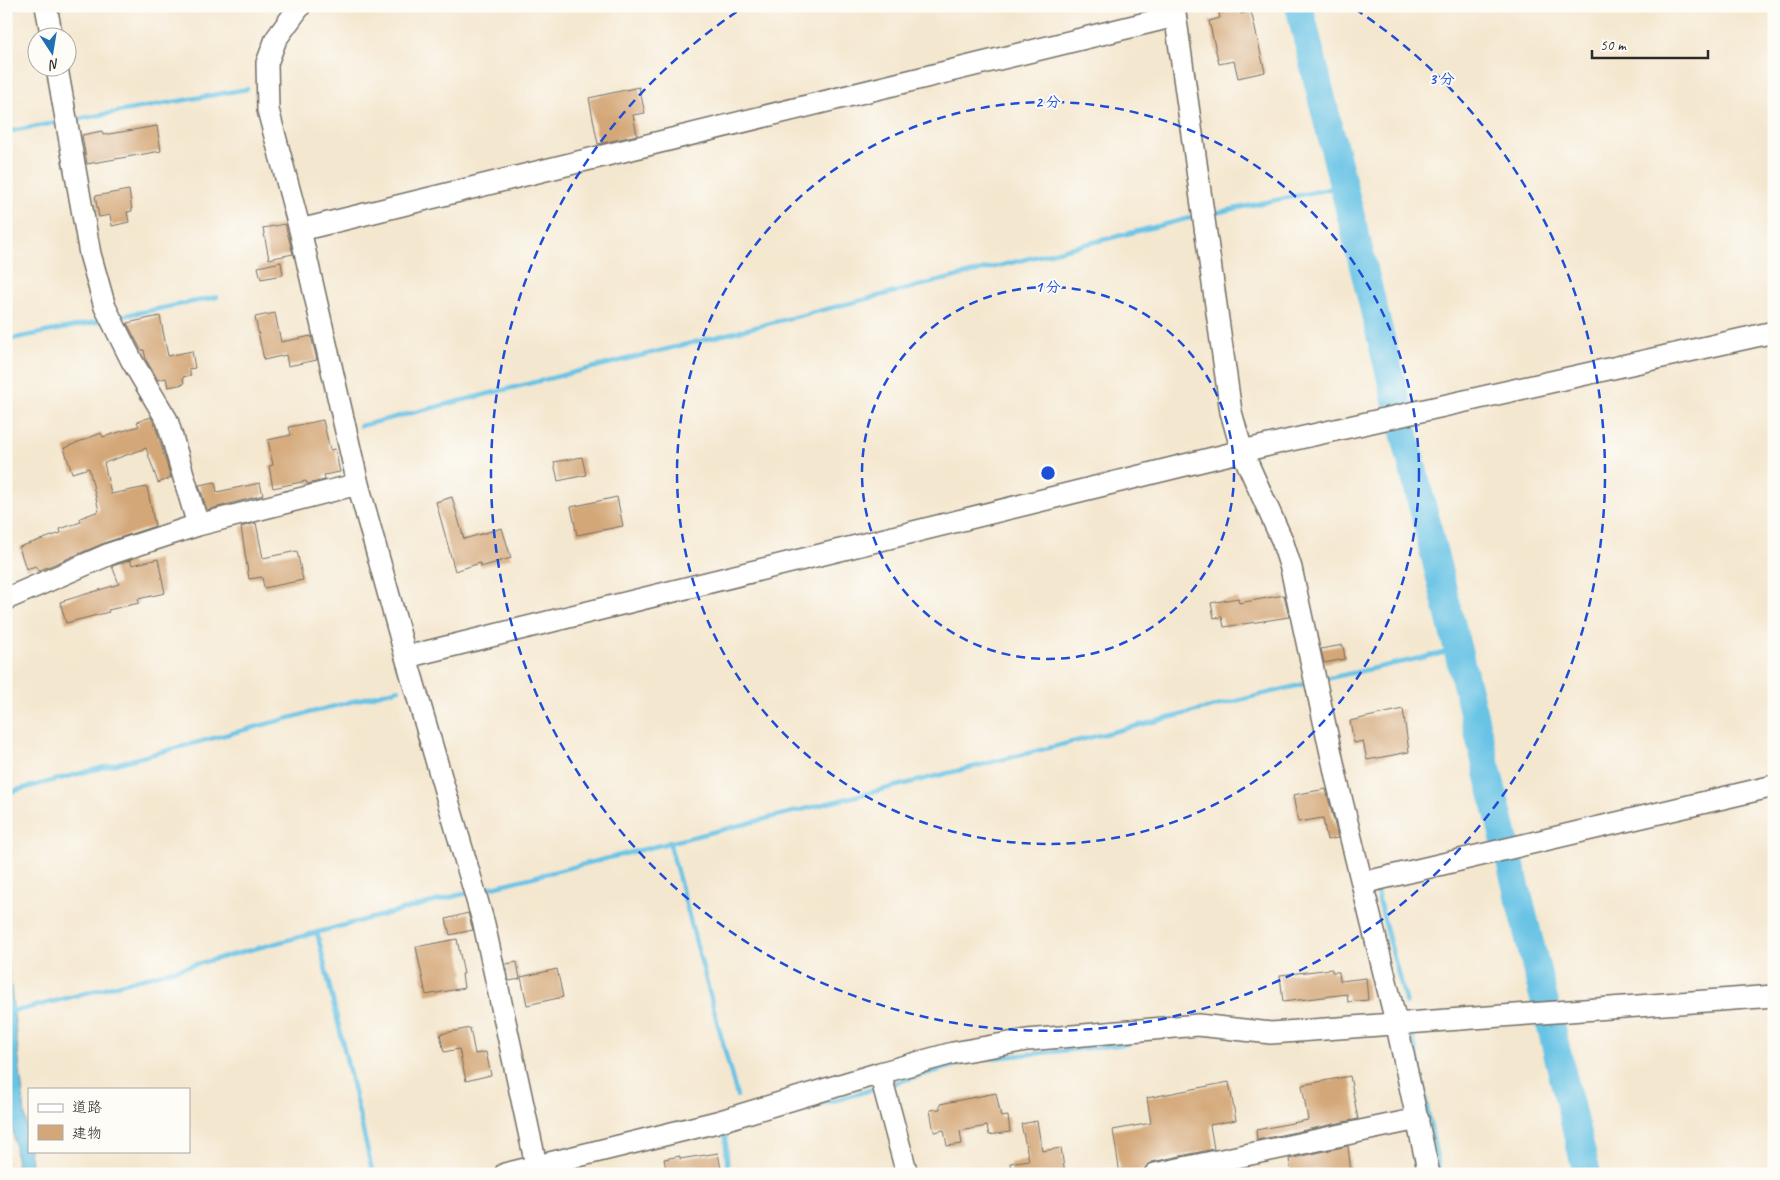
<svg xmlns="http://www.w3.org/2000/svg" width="1780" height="1180" font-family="Caveat,'Klee One',sans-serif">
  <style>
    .water { fill: #67c3e5; stroke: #497788 }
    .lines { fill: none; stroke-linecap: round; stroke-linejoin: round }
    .stream { stroke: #67c3e5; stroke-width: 4.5 }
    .river { stroke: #67c3e5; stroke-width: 28 }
    .building { fill: #d4a778 }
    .minor-casing { stroke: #716d64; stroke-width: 24 }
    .minor { stroke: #fff; stroke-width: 21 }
    .ring { fill: none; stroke: #1d4ed8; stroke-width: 2.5; stroke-dasharray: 9 6 }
    .centre { fill: #1d4ed8; stroke: #fdfcf7; stroke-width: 2.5 }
    .ring-label { font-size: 15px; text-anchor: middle; font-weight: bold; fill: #1d4ed8; stroke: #fdfcf7; stroke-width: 4; stroke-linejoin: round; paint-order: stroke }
  </style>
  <rect width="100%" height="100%" fill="#fdfcf7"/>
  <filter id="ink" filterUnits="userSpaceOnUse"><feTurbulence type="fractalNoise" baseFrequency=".02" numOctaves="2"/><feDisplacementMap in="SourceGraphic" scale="10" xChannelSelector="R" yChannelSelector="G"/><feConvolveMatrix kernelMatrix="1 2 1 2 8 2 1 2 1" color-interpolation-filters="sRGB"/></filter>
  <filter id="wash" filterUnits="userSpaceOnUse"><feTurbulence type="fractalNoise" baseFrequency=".0096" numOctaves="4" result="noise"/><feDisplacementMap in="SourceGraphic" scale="20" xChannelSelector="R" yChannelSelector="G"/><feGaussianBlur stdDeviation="1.12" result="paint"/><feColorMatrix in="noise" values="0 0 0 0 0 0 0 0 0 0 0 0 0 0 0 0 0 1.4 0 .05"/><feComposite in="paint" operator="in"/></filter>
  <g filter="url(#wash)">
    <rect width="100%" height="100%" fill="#f4e7cf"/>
    <path class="water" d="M6,942l23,209 4,23h-15l-12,-101z"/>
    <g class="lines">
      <path class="stream" d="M78,119l169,-30
        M6,132l48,-9
        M1210,214l133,-28
        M122,316l95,-19
        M6,340l95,-19
        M360,426l834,-209
        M1325,679l132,-29
        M6,793l393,-104
        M669,841l68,255
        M1378,888l-2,1 30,115
        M485,889l823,-206
        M317,932l56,242
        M9,1011l16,-2 442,-116
        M1413,1036l27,138
        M894,1083l80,-23 153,-16
        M728,1174l-3,-42 149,-43"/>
      <path class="river" d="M1299,6l288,1168"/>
    </g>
    <g id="blocks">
      <path class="building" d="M1239,8l2,6 10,-3 14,61 -27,6 -4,-17 -15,3 -10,-43 11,-3 -1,-5z
        M639,87l6,26 -12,2 4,20 -39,9 -9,-46z
        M157,126l4,25 -74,13 -5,-29 20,-4 1,4z
        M129,190l3,21 -5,1 2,10 -17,4 -2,-11 -11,2 -4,-21z
        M285,224l8,30 -24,5 -6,-31z
        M281,262l2,13 -22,4 -3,-12z
        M275,313l6,29 30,-6 6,24 -29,6 -2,-11 -22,5 -9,-43z
        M160,316l8,40 24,-5 3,17 -6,1 2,6 -8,2 1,7 -16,3 -2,-9 -8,2 -12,-20 -2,-10h-3l-14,-27z
        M151,417l4,8 16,53 -13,5 -12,-35 -42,15 7,31 36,-7 8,39 -48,16 -69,29 -2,-5 -10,3 -7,-22 42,-14 -1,-4 21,-7 -1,-4 19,-7 -10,-43 -17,5 -8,-25 37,-15 2,4 36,-11 -2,-4z
        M323,420l7,30 5,-1 5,23 -16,3 1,5 -18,4 -1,-3 -33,7 -4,-22 4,-1 -5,-25 23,-5 -2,-8z
        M582,457l4,18 -28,6 -4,-19z
        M215,482l2,10 43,-9 3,12 -56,15 -8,-25z
        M452,497l12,42 38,-11 9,30 -30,9 -1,-4 -25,8 -19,-69z
        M617,497l6,29 -46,9 -6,-28z
        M256,523l7,35 34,-7 6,29 -39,8 -2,-11 -13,2 -8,-52z
        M158,559l7,34 -27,6 1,4 -31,7 1,2 -43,11 -6,-21 59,-18 -7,-18 4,-1 14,-5 2,5z
        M1284,595l5,22 -65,10 -2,-10 -8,1 -3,-15 27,-5 1,5z
        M1343,645l2,14 -21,4 -3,-14z
        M1403,709l6,43 -42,8 -4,-19 -9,2 -4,-22z
        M1326,789l12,49 -11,2 -4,-22 -25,4 -5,-27z
        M468,913l5,17 -23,5 -4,-16z
        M457,939l7,35h-2l2,14 -38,7 -10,-48z
        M517,962l3,17 -11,2 -3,-17z
        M557,969l6,28 -36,8 -6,-28z
        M1332,969v3h7l1,9 26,-3 2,22 -20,2 -1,-8 -64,8 -3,-27z
        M470,1028l5,26 11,-2 5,23 -25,6 -7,-32 -15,3 -4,-18z
        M1350,1076l8,43 -101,21 -1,-10 52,-10 -6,-35z
        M1229,1082l7,38 -26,5 4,24 -62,13 -9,8 -23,4 -7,-44 38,-7 -4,-25z
        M996,1093l5,24 7,-1 2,16 -21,3 -2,-9 -27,5 2,13 -15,2 -3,-16 -10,2 -4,-22 10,-1v-5z
        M1037,1121l5,30 19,-3 4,26h-53l-2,-11 19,-3 -8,-36z
        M1348,1146l3,28h-26l-1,-5 -33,4 -2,-14z
        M718,1153l4,21h-55l-3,-15 16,-3v3z"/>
    </g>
  </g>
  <g filter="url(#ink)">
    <use href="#blocks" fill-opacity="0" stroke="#716d64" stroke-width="1"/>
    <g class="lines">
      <defs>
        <path id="minor" d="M46,6l6,32
          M300,6l-24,33 -9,24 1,47 32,120 58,254 48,173 78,267 54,250
          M1174,6l57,406 11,39 40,89 9,28 46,213 60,245 32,148
          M57,68l33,186 15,53 27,54 35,59 31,105
          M300,230l875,-214
          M6,599l106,-46 86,-28 160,-41
          M406,657l836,-206 532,-119
          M1362,883l412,-97
          M880,1073l27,101
          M505,1174l212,-52 163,-49 73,-20 74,-13 171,-15 73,8 503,-37
          M1155,1174l263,-55"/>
      </defs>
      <use href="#minor" class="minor-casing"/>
      <use href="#minor" class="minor"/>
    </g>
  </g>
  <g class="ring">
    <circle cx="1048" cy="473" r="186"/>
    <circle cx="1048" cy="473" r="371"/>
    <path d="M1355 9A557 557 0 1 1 741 9"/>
  </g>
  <circle cx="1048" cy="473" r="8" class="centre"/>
  <g class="ring-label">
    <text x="1442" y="84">3 分</text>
    <text x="1048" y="107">2 分</text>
    <text x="1048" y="292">1 分</text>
  </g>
  <rect width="1780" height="1180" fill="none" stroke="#fdfcf7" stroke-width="25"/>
  <rect x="28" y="1088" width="162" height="65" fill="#fdfcf7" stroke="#a9a8a5"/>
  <rect x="38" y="1104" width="25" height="8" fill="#ffffff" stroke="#a9a8a5"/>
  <text x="72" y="1112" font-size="15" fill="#2b2b2b">道路</text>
  <rect x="38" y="1125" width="25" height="15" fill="#d4a778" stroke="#a9a8a5"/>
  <text x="72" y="1138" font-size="15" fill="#2b2b2b">建物</text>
  <g transform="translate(52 52) rotate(168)"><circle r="24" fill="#fdfcf7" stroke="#a9a8a5"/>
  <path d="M0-4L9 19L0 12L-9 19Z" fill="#1f6fb2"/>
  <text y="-8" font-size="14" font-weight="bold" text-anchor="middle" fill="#2b2b2b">N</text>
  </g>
  <path d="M1592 50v8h116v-8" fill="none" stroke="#2b2b2b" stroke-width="2.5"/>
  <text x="1600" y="50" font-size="15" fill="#2b2b2b" stroke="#fdfcf7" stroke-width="4" paint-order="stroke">50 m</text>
</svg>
